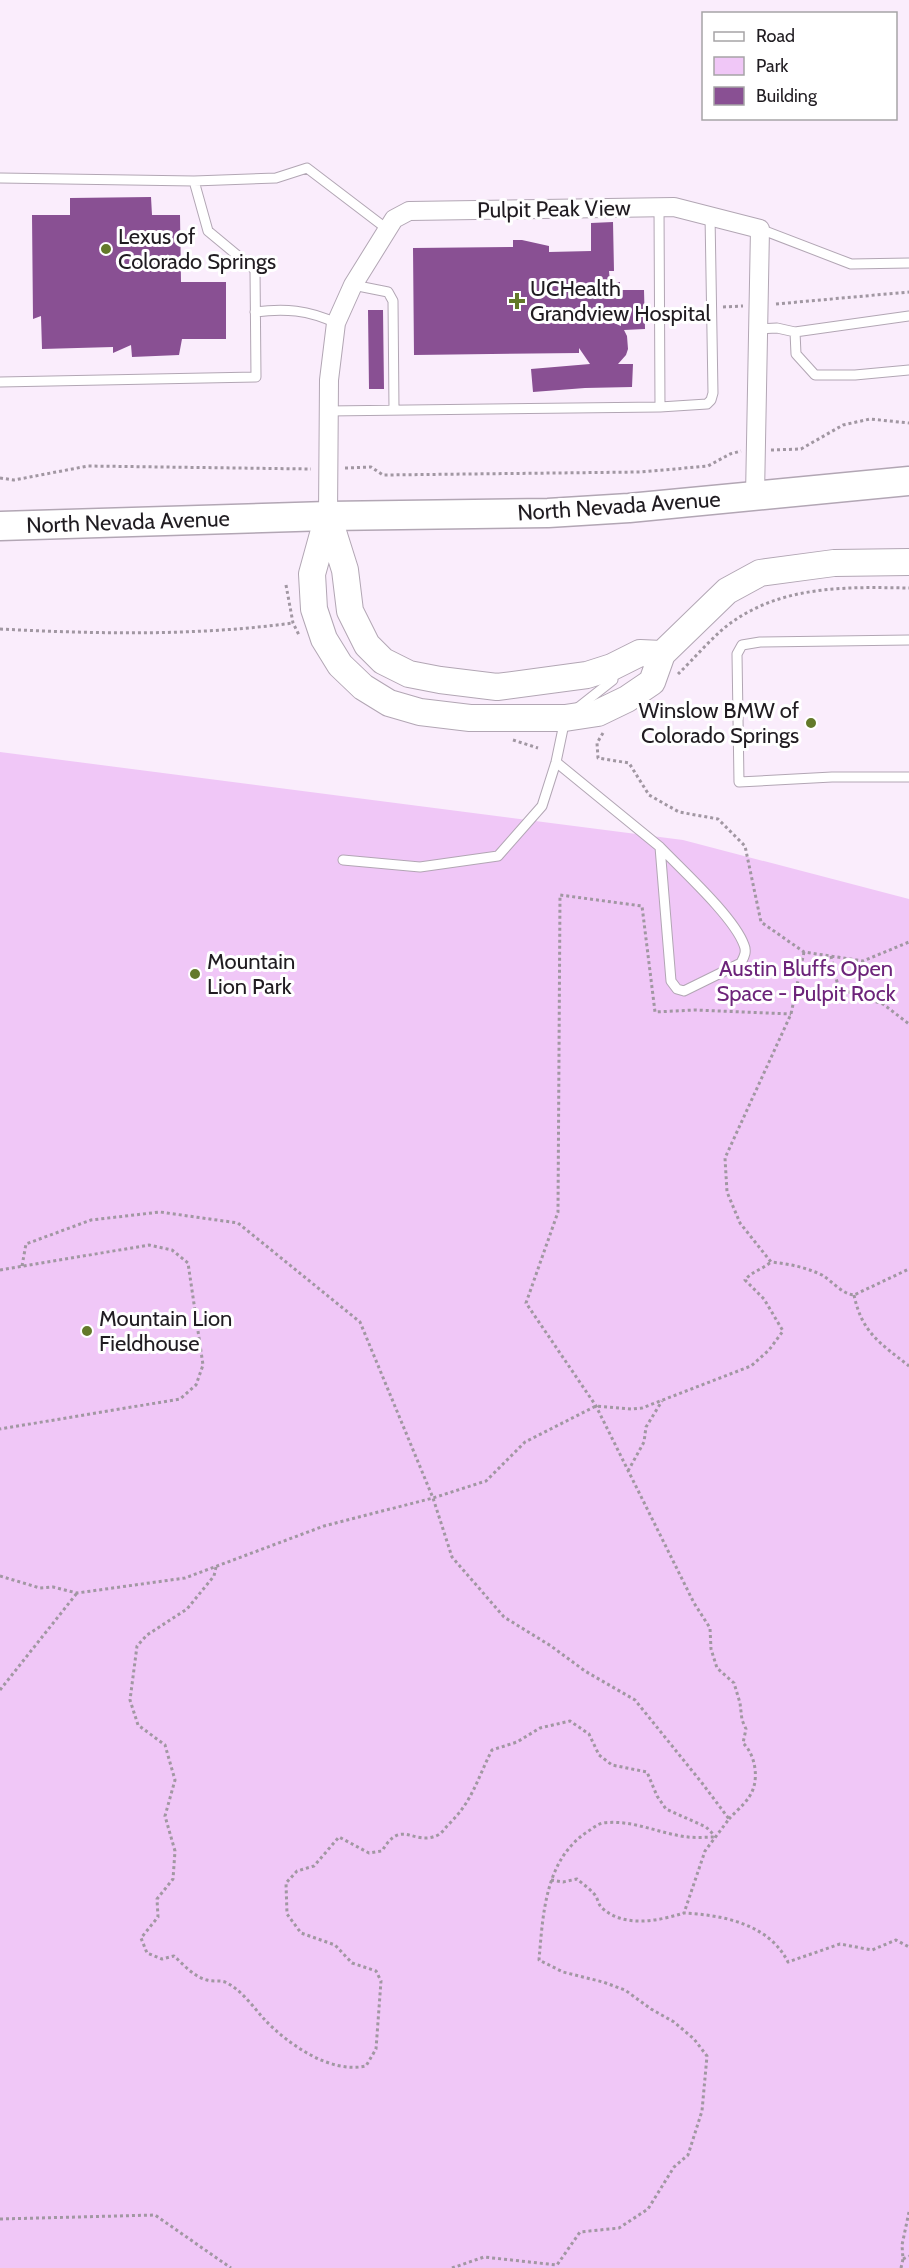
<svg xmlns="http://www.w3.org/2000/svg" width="909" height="2268" font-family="Cabin,sans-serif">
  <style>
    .green { fill: #f0c7f7 }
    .building { fill: #895093; fill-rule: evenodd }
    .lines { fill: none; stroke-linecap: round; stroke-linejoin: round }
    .service-casing { stroke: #b2a6b4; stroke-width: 11 }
    .minor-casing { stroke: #b2a6b4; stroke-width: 20 }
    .secondary-casing { stroke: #b2a6b4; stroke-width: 28 }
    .primary-casing { stroke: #b2a6b4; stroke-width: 31 }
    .path { stroke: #a197a2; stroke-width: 3; stroke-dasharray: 3 3; stroke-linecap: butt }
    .service { stroke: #fff; stroke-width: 9 }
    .minor { stroke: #fff; stroke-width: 18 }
    .secondary { stroke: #fff; stroke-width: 26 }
    .primary { stroke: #fff; stroke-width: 28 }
    .poi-dot { fill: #63792a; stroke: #fff; stroke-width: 2 }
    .labels { text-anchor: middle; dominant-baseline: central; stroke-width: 6; stroke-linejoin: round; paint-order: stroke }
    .street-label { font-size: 22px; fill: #201c21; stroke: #fff }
    .poi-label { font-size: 22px; fill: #201c21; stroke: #fff; text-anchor: start }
    .park-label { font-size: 22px; fill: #6d247a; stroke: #fff }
  </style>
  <rect width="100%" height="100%" fill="#faedfc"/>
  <path class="green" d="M0,752l683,88 226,59v1369h-909z"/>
  <path class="building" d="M151,197l1,18h28l1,67h45v57h-44l-3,16 -47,2 -1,-12 -18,8v-6l-71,2 -1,-33 -8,3 -1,-104h38v-17z
    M613,222l1,49h-5l1,11h10v8h24l1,39 -21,1 3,6 1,13 -2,6 -8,9h15l-1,23 -47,1 -52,4 -2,-23 59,-5 -11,-16v5l-165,2 -1,-107 100,-1v-7h9l27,6v6l42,-1v-28zM609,313h12v13l-12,-5z
    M368,310h15l1,79h-15z"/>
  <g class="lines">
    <defs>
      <path id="service" d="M0,178l194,3 14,50 47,39 1,107 -256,5
        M194,181l82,-3 31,-10 80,61
        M659,207l1,200
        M760,229l91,35 58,-1
        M353,285l35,7 5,9 1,108
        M255,312c30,-4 53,-2 81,11
        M758,329l19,-1 18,4 1,22 19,21h40l54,-5
        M795,332l114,-16
        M328,411l332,-4 47,-3 4,-4 2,-7 -3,-178
        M909,640l-149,2 -18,3 -5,9 2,128 93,-5h77
        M575,710l38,-30 -1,-10
        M556,762l104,85 11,134 6,8 7,2 57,-28c3,-6 6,-11 3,-18 -10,-28 -62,-75 -84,-98
        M343,860l77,7 78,-11 44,-50 14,-44 9,-43"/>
      <path id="minor" d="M328,516l1,-136 7,-57 17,-38 41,-66 15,-8 265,-4 86,22 -5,267"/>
      <path id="secondary" d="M328,516l-16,58 2,35 10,30 16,26 23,22 26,16 31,9 50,6h95l33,-5 29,-14 25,-17 10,-28 65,-63 33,-18 74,-10 75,-1
        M328,516l17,54 5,41 17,34 16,16 26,13 31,6 57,7 90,-12 25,-8 28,-14 22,1"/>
      <path id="primary" d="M0,526l328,-10 220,-3 81,-5 280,-27"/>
    </defs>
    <use href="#service" class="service-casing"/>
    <use href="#minor" class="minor-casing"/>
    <use href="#secondary" class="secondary-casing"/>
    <use href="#primary" class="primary-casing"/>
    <path class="path" d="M776,304l133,-12
      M723,307l20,-1
      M771,450l30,-1 42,-24 27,-6 39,4
      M345,468l26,-1 12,8 258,-3 67,-6 22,-12 11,-3
      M0,478l14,2 74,-14 223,3
      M286,585l7,38 6,12
      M0,629c98,5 196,7 293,-6
      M678,674c17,-16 38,-42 57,-54 52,-35 114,-33 174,-32
      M603,733l-6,10 1,15 31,5 20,32 30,17 39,7 27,27 16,76 43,30 59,9 46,-19
      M513,740l25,8
      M804,952l-13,62 -66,144 2,34 13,31 31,39c18,2 34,5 51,13 10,6 20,19 32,20l55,-26
      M831,956l7,30 17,9 28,9 26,20
      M22,1266l4,-22 65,-24 69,-8 78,11 122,99 73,176 19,59 52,60 47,29 34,25 50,29 67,83 27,36 -24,32 -21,62c39,2 85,11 104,49l52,-18 32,6 24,-10 13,7
      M0,1270l149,-25 23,5 16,13 15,102 -7,20 -16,14 -180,30
      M854,1295c8,38 26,48 55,71
      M628,1471l16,-29 2,-15 16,-26
      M216,1567l-2,9 -27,33 -40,26 -10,11 -7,54 8,25 27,20 10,35 -10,36 10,35 -2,28 -16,20 1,18 -17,21 6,15 15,6 12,-3c10,9 20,21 33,24 6,2 13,0 18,2 17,8 28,25 40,38 23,24 65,54 101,46l10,-17 5,-68 -5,-10 -24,-8 -17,-18 -34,-12 -14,-19 -1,-31 11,-12 17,-5 25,-29 30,16 13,-2c20,-34 31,-4 56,-16 4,-2 7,-7 10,-10 25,-24 29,-46 44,-75l25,-8 23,-14 30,-7 19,13 10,21 13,10 35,7 10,24 9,13 40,18 10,10
      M0,1576l40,12 13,-1 24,6 108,-15 139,-52 109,-28 53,-17 39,-39 71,-36 36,3 10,-1 109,-42 18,-16 14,-19 -19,-32 -19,-19c6,-8 18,-11 26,-18
      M0,1690l77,-97
      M729,1819c6,-7 15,-14 20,-22 11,-15 7,-42 -6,-54l3,-14 -4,-9 -2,-17 -6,-20 -17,-15 -6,-19 -1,-21 -16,-25 -98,-197 -70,-103 32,-91 2,-317 82,11 13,106 40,-2 96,4
      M551,1880l12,2 14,-3c6,5 13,10 18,16 3,4 3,9 7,13 22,20 56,13 82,5
      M0,2219l155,-4 76,53
      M903,2259l6,-3
      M452,2268l32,-11 73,8 23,-33 39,-4 29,-19 26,-42 14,-12 14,-44 5,-55 -13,-17 -20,-17 -23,-13 -26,-19 -22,-8 -40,-10 -24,-12c4,-46 6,-100 48,-128 5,-3 10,-8 16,-9 29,-4 57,11 85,14 9,1 19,0 28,0
      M901,2268l2,-9 -1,-14 7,-33"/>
    <use href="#service" class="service"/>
    <use href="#minor" class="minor"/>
    <use href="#secondary" class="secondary"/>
    <use href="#primary" class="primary"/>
  </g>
  <g class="poi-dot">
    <circle cx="106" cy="249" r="6"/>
    <path d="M514 292h6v6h6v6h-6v6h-6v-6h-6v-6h6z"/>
    <circle cx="811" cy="723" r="6"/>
    <circle cx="195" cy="974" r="6"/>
    <circle cx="87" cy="1331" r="6"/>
  </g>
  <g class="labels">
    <g class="street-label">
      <text transform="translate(554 209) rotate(-1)">Pulpit Peak View</text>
      <text transform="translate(619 506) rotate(-4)">North Nevada Avenue</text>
      <text transform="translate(128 522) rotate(-2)">North Nevada Avenue</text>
    </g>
    <g class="poi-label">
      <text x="118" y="236">Lexus of<tspan x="118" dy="25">Colorado Springs</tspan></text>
      <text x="530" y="288">UCHealth<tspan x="530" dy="25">Grandview Hospital</tspan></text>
      <text x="799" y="710" text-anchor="end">Winslow BMW of<tspan x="799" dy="25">Colorado Springs</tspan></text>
      <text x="207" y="961">Mountain<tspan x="207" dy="25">Lion Park</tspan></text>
      <text x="99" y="1318">Mountain Lion<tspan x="99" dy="25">Fieldhouse</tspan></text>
    </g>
    <g class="park-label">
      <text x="806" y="968">Austin Bluffs Open<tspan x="806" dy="25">Space - Pulpit Rock</tspan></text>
    </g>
  </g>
  <rect x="702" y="12" width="195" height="108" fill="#ffffff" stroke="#a6a4a6" stroke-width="1.5"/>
  <rect x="714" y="32" width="30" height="9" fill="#ffffff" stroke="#a6a4a6" stroke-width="1.5"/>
  <text x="756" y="42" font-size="18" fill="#201c21">Road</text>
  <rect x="714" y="57" width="30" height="18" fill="#f0c7f7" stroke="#a6a4a6" stroke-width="1.5"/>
  <text x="756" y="72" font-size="18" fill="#201c21">Park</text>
  <rect x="714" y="87" width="30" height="18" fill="#895093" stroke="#a6a4a6" stroke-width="1.5"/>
  <text x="756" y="102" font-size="18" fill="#201c21">Building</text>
</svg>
